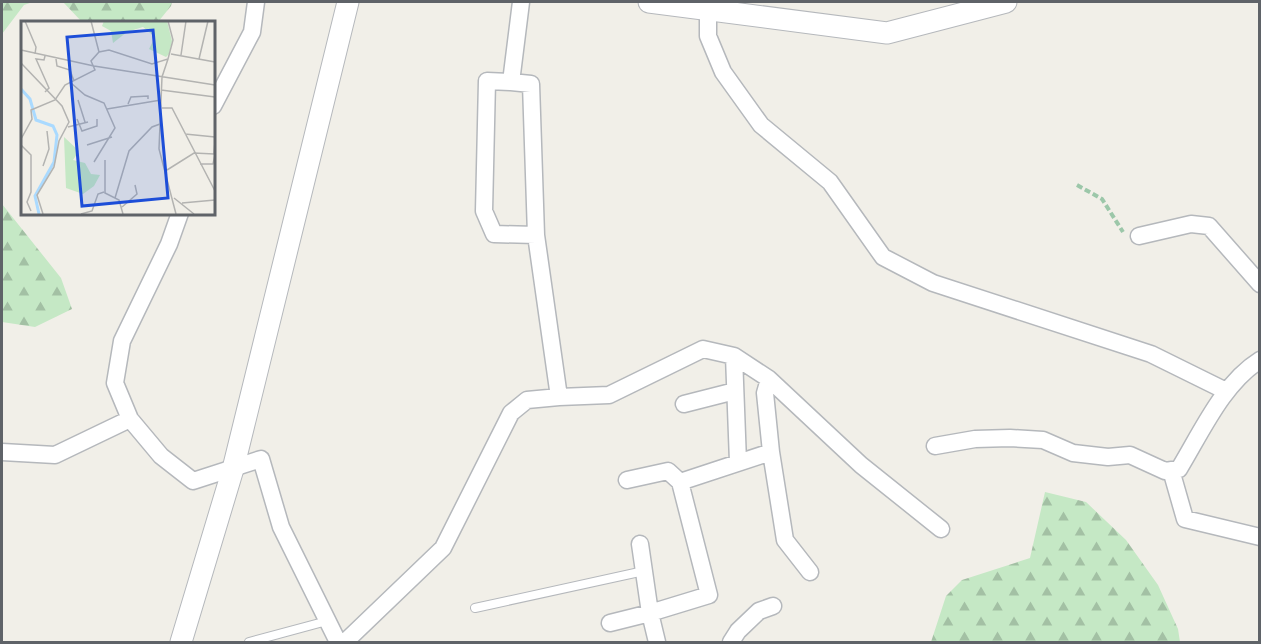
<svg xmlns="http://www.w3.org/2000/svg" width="1261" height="644" font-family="'Golos Text',sans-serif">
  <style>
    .forest { fill: url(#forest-firs) }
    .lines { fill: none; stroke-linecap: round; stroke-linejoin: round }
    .service-casing { stroke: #b5b8bc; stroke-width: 10 }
    .minor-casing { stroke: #b5b8bc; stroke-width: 19 }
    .tertiary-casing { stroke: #b5b8bc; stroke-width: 23 }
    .path { stroke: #9cc7a9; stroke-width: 4; stroke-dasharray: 6 3; stroke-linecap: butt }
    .service { stroke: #fff; stroke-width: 8 }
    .minor { stroke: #fff; stroke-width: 16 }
    .tertiary { stroke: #fff; stroke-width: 21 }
    .inset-river { fill: none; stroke: #aadaff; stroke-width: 3 }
    .inset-road { fill: none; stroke: #b3b3b1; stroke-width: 1.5 }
    .view { fill: #1d4ed8; fill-opacity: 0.15; stroke: #1d4ed8; stroke-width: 3 }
    .inset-edge { fill: none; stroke: #5f6368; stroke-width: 3 }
  </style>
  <defs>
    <pattern id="forest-firs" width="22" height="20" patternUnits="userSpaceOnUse" patternTransform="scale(1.5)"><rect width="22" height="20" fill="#c5e8c5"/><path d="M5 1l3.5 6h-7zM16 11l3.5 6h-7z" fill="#a3c0a4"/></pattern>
  </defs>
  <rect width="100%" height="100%" fill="#f1efe8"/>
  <path class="forest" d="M2,2h31l-9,3 -22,29z
    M63,2h109l-1,4 -13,16h-76z
    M2,204l59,74 11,31 -37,18 -33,-5z
    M1045,492l41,10 40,38 32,45 20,44 2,13h-249l15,-46 16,-16 68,-22z"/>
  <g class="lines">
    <defs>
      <path id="service" d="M475,608l169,-37
        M249,642l78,-21"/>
      <path id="minor" d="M521,2l-10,80 20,2 5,151 23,162
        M708,9v27l15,36 38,53 69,57 53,75 50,26 218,71 75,37
        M511,82l-24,-1 -3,130 10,23 42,1
        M213,106l39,-74 4,-30
        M180,213l-11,31 -47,97 -7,42 15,36 31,37 32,25 68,-22 20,68 57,115
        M1139,236l52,-12 18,2 51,58
        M734,356l4,106
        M769,379l-4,14 6,59 14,88 25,32
        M684,404l51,-13
        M935,446l40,-7 35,-1 33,2 30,13 35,4 22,-2 35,16 14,-2c22,-36 44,-86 81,-109
        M2,452l53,3 75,-36
        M1171,470l14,49 75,18
        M680,482l91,-30
        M640,544l10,69 7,29
        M610,623l40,-10 59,-18 -29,-113 -12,-11 -41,9
        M345,642l98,-94 68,-135 16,-13 32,-3 50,-2 94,-46 31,7 35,23 92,86 80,64
        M731,642l7,-11 21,-20 14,-5"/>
      <path id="tertiary" d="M649,2l238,31 119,-31
        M181,642l52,-173 115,-467"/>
    </defs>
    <use href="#service" class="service-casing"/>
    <use href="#minor" class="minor-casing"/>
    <use href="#tertiary" class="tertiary-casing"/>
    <path class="path" d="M1077,185l25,14 21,33"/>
    <use href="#service" class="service"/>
    <use href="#minor" class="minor"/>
    <use href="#tertiary" class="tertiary"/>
  </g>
  <g transform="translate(21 21)">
    <rect width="194" height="194" fill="#f1efe8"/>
    <path d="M83,0h63l5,20 -3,13 -3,3 -17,-8 6,-12 -12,-10 -16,5 -14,11 -2,-12 -9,-5zM43,116l15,14 -6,9 12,3 6,11 9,1 -6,11 -11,8 -17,-6z" fill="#c5e8c5"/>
    <path class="inset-river" d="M0,68l9,10 6,21 17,6 4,9 -3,27 -19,34 4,18"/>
    <path class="inset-road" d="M4,0l11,26 -1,7M70,0l8,31M0,29l73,16 121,19M150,33l44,8M160,34l5,-34M24,35l-1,4 -8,-1 13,29 -4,4M35,38l1,7 13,4 4,11M147,38l-6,18 -3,72 17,65M178,38l9,-38M0,42l41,43 7,16 -10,19 -5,26 -17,28 6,19M50,62l14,12 19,8 11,25 -21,34M140,69l54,7M57,79l7,22M107,83l3,-7 17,-1v3M141,87h10l43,83M86,88l54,-9M56,98l5,12 15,-5v-7M47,106l20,-5M164,113l30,3M0,118l11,-20 -1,-9 24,-10 10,-15 30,-15 -4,-9 8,-9 10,-2 43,14 16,-5 5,-19 -5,-19M0,124l10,10v37l-4,10 4,9M66,124l25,-8M84,139v33l14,7 4,14M179,143h13l2,-9M22,145l6,-17 -2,-18M146,149l27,-17 20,1 1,-13M94,177l14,-47 23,-24 8,-3M153,177l20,16M161,182l33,-3M101,186l15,-13 -2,-9M60,193l11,-3 6,-17 6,-2"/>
    <path class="view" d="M132,9l15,168 -86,8 -15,-169z"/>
    <rect width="194" height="194" class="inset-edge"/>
  </g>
  <rect width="1261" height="644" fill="none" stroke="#5f6368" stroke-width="6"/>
</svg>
